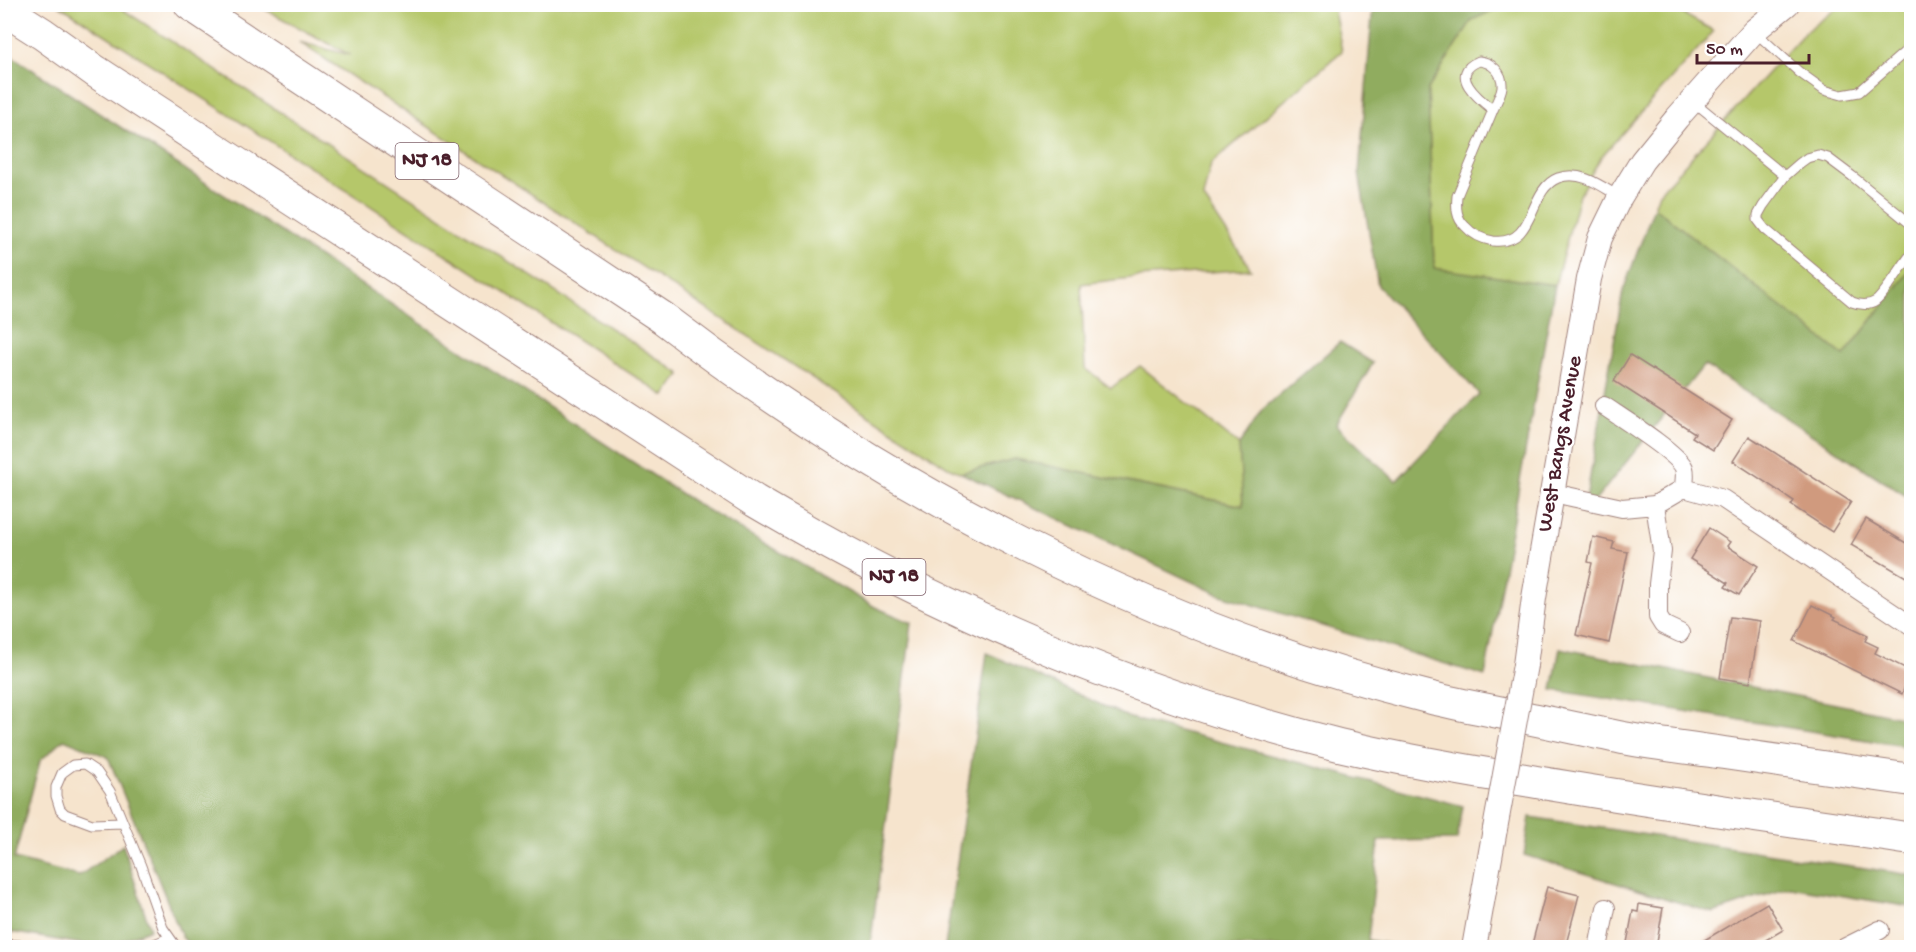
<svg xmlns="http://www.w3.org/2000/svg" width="1916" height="952" font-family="'Gochi Hand',sans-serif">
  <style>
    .green { fill: #b5c76a; stroke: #80734a; stroke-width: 1.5 }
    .forest { fill: #90ac5e; stroke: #6d6644; stroke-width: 1.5 }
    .building { fill: #d09a7e }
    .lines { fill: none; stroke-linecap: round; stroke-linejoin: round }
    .lane-casing { stroke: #a0827c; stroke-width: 11 }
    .street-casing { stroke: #a0827c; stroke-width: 20 }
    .secondary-casing { stroke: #a0827c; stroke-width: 26 }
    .highway-casing { stroke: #a0827c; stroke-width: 34 }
    .lane { stroke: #fff; stroke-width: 9 }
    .street { stroke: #fff; stroke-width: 18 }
    .secondary { stroke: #fff; stroke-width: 24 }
    .highway { stroke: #fff; stroke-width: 32 }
    .secondary-bridge-casing { stroke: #a0827c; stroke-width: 26; stroke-linecap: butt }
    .secondary-bridge { stroke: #fff; stroke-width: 24 }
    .labels { text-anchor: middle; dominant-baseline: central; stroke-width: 4.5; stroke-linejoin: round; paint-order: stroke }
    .shield { fill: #fff; stroke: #80626b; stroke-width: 1.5 }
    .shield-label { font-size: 21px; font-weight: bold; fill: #4a1f2b }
    .street-label { font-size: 22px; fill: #4a1f2b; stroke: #fff }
  </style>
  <rect width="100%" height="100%" fill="#fff"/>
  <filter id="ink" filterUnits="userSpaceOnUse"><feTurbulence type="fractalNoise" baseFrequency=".0167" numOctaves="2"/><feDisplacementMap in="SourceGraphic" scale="12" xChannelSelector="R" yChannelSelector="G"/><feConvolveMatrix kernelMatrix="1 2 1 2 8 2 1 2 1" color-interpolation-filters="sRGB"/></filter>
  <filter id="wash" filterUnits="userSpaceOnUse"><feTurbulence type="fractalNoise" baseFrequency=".008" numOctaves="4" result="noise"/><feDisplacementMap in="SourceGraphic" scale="24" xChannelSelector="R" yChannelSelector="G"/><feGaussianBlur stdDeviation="1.35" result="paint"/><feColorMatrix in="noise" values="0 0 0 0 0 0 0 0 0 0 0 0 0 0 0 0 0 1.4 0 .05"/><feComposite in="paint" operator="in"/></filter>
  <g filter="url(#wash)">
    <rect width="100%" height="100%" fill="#f6e4cd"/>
    <path class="green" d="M59,5h57l565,369 -16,22z
      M257,5h1076l9,46 -131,113 -8,33 48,72 -112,8 -58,7 4,84 26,20 29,-22 99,79 5,61 -229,-47 -54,14 -13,-6 -649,-425 51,13z
      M1505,5h162l47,26 -113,126 -22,38 -24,90 -121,-16 -6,-180 44,-70z
      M1841,5h70v264l-67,87 -190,-149 5,-14 146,-161z"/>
    <path class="forest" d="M1373,5h132l-33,15 -44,69 6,179 121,17 -70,391 -267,-82 -257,-121 54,-14 228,47 -4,-61 23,-35 78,-68 33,21 -37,62 60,56 83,-87 -101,-108 -19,-113z
      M4,51l696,455 175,101 37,16 -42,324h-678l-10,-10 -74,-180 -44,-18 -24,22 -26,98 65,17 44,-31 27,84 -45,19 -100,-17z
      M1654,207l190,149 67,-87v230l-207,-134 -121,151 40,-225z
      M1560,648l351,71v28l-359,-57z
      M987,653l143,65 333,88 -6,34 -78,1 -11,99 36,7h-459z
      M1530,817l381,58v32l-121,-20 -77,26 -189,-58z"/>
    <g id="blocks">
      <path class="building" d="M1630,355l102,65 -19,30 -21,-13 3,-4 -81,-52z
        M1749,436l102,66 -19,30 -41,-27 3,-4 -61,-40z
        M1866,519l45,27v34l-60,-35z
        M1709,528l21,14 -3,4 31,20 -19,29 -14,-8 3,-4 -38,-24z
        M1593,537l21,5 -2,7 16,3 -19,91 -33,-8 16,-72 -4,-1z
        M1812,605l24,12 -2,2 34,16 -3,6 13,6 -3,6 36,18 -9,23 -108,-53z
        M1730,617l30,4 -10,62 -30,-5z
        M1547,887l32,8 -14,53h-34z
        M1767,903l16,27 -31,18h-61z
        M1639,904l24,4 -7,40h-30l7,-37 5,1z"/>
    </g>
  </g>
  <g filter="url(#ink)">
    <use href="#blocks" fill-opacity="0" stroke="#a0827c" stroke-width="1.5"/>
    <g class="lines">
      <defs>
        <path id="lane" d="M1754,31l45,41 25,18 18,5 17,-3 47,-41
          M1479,61c13,1 24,12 23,26 -1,7 -6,16 -9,23 -14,-11 -46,-36 -14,-49z
          M1693,101l92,75
          M1493,110l-36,86c-1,11 -1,22 8,30 7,8 17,13 28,15 44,5 34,-51 65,-63 22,-8 42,7 60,18
          M1912,225l-60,-49 -24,-18 -10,-3 -11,3 -7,5 -15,13 -22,30 -5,9v5l7,9 87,73c8,3 17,4 24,-1 9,-7 27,-37 36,-48
          M123,823l-31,1 -27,-10 -5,-5 -4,-13v-9l6,-14 11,-8 12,-1 12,8 13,19 31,75 22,62 14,20
          M4,944l60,4
          M144,948l25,-10"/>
        <path id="street" d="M1604,406c16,11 74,47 80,62 2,6 0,14 0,20
          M1553,493l69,15 33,-3 29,-17 39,11 189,127
          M1655,505l7,46 -4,33v33l5,8 17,8
          M1598,948l8,-40
          M1844,948l36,-18"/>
        <path id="secondary" d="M1525,665l9,-67 55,-319 11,-41 20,-41 22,-36 35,-43 77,-87 33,-27
          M1474,948l21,-119"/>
        <path id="highway" d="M190,4l473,314c222,170 489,311 761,378 30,8 62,13 93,20 35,7 70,15 106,22 33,6 67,10 101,15 62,9 125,18 188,27
          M4,9l39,25 52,37 660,430c183,108 378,193 584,244 64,15 128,26 192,36 126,22 254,39 381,58"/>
      </defs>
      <use href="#lane" class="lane-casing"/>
      <use href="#street" class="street-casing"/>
      <use href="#secondary" class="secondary-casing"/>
      <use href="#highway" class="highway-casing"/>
      <use href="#lane" class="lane"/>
      <use href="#street" class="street"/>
      <use href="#secondary" class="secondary"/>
      <use href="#highway" class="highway"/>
      <defs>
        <path id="secondary-bridge" d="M1495,829l30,-164"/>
      </defs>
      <use href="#secondary-bridge" class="secondary-bridge-casing"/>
      <use href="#secondary-bridge" class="secondary-bridge"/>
    </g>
  </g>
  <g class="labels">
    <g class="shield">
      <rect x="395.5" y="143" width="63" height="36" rx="4.5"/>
      <rect x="862.5" y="559" width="63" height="36" rx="4.5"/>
    </g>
    <g class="shield-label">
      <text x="427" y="161">NJ 18</text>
      <text x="894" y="577">NJ 18</text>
    </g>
    <g class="street-label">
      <text transform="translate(1561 444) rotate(-80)">West Bangs Avenue</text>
    </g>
  </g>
  <rect width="1916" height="952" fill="none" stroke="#fff" stroke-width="24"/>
  <path d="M1697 54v9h112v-9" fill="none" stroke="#4a1f2b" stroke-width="3"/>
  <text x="1706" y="54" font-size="18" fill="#4a1f2b" stroke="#ffffff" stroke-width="4.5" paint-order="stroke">50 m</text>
</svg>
